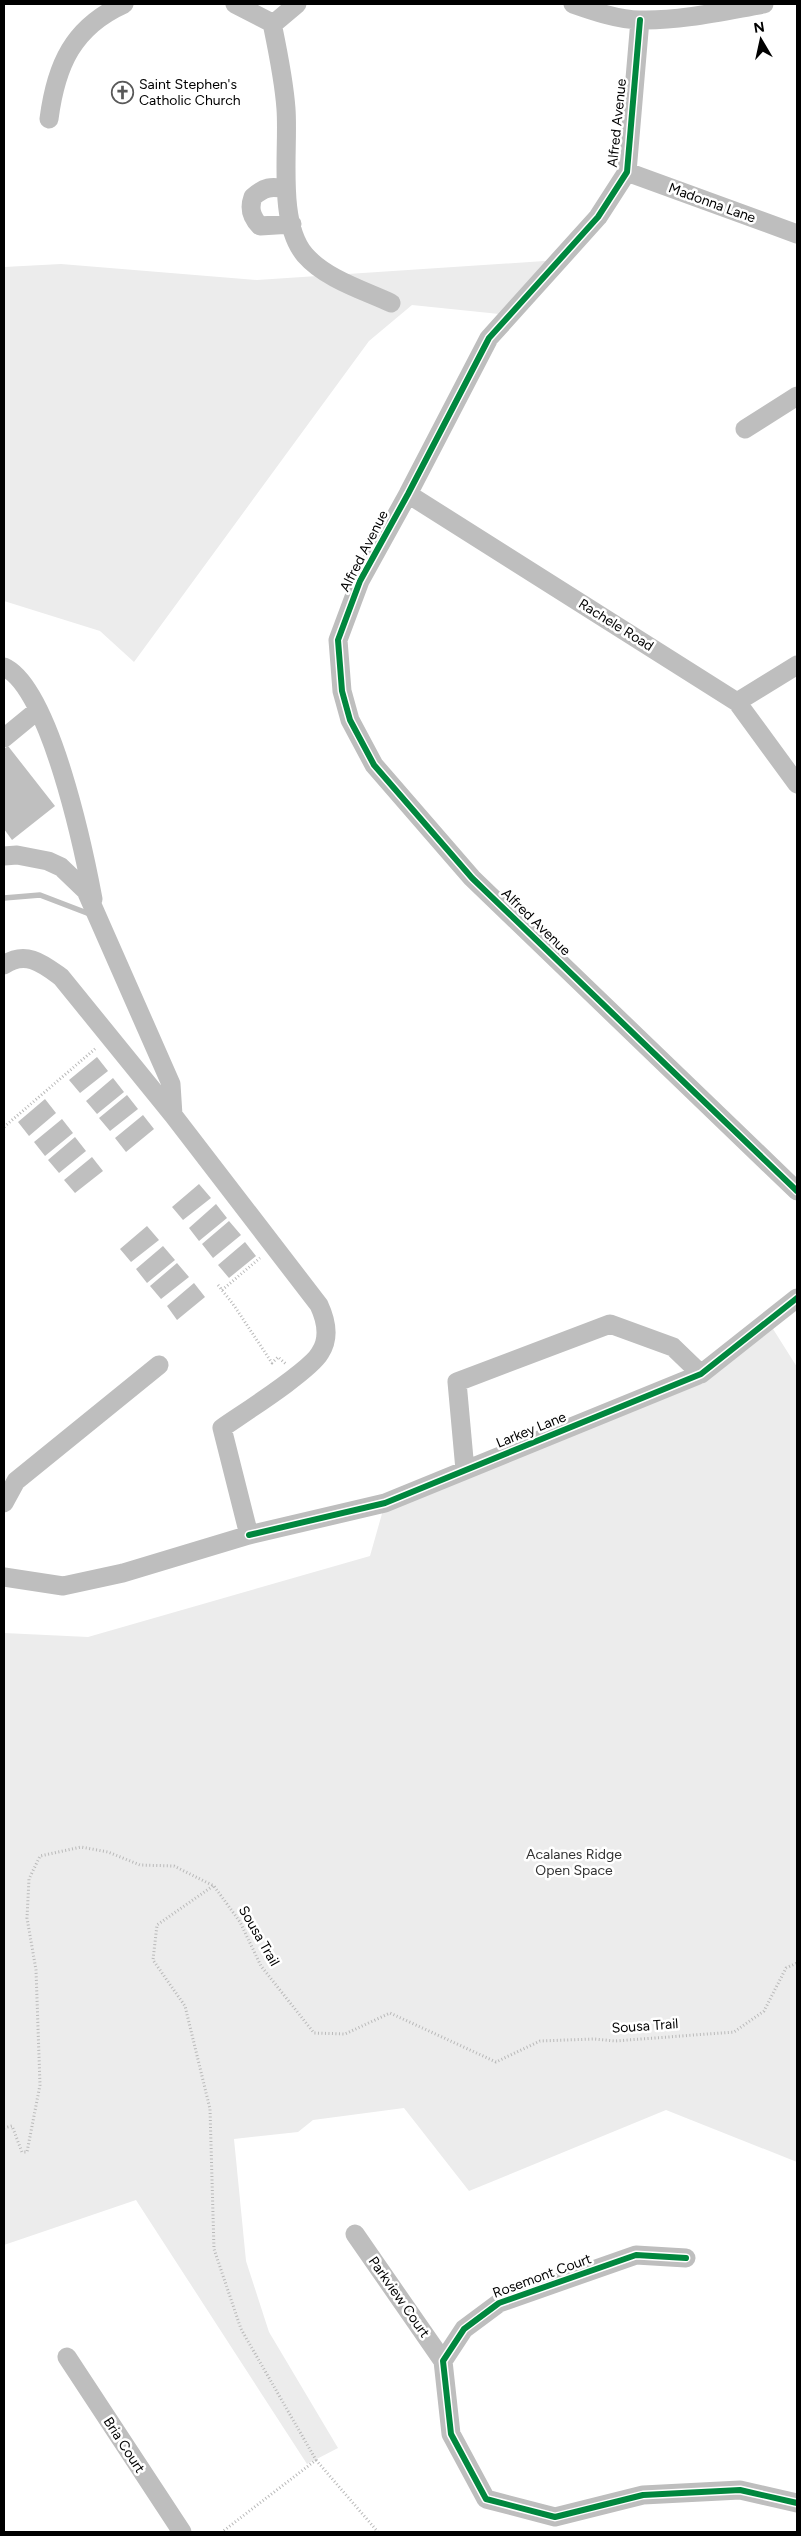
<svg xmlns="http://www.w3.org/2000/svg" width="801" height="2536" font-family="Figtree,sans-serif">
  <style>
    .green { fill: #ececec }
    .water { fill: #bfbfbf }
    .lines { fill: none; stroke-linecap: round; stroke-linejoin: round }
    .stream { stroke: #bfbfbf; stroke-width: 5.5 }
    .path { stroke: #b9b9b9; stroke-width: 3; stroke-dasharray: 1 2.5; stroke-linecap: butt }
    .minor { stroke: #bebebe; stroke-width: 19 }
    .cycleway-casing { stroke: #fff; stroke-width: 9 }
    .cycleway { stroke: #00873e; stroke-width: 6 }
    .labels { text-anchor: middle; dominant-baseline: central; stroke-width: 5; stroke-linejoin: round; paint-order: stroke }
    .poi-label { font-size: 14px; fill: #000; stroke: #fff; text-anchor: start }
    .street-label { font-size: 14px; fill: #000; stroke: #fff }
    .park-label { font-size: 14px; fill: #333; stroke: #fff }
  </style>
  <rect width="100%" height="100%" fill="#fff"/>
  <path class="green" d="M559,260l-50,55 -97,-10 -43,36 -235,321 -34,-31 -96,-30v-334l57,-3 196,16z
    M768,1321l29,46v795l-131,-52 -197,81 -65,-83 -91,12 -15,12 -64,7 12,122 23,71 69,116 -31,16 -171,-264 -132,45v-612l84,4 282,-81 15,-53 316,-129z"/>
  <path class="water" d="M8,746l47,60 -43,34 -8,-11v-80z
    M97,1057l11,14 -28,22 -11,-13z
    M113,1078l11,14 -27,22 -11,-13z
    M127,1095l11,14 -28,22 -11,-13z
    M45,1099l11,14 -27,23 -11,-14z
    M143,1115l11,14 -28,23 -11,-14z
    M62,1119l11,14 -28,23 -11,-14z
    M75,1137l11,14 -27,22 -11,-13z
    M92,1157l11,14 -28,22 -11,-13z
    M199,1184l12,14 -28,22 -11,-13z
    M216,1204l11,14 -28,23 -10,-13z
    M229,1221l12,14 -28,23 -11,-14z
    M147,1226l12,14 -28,22 -11,-13z
    M245,1242l11,14 -27,22 -11,-13z
    M163,1246l12,14 -28,23 -11,-14z
    M177,1263l12,14 -28,22 -11,-13z
    M194,1283l11,14 -28,23 -10,-14z"/>
  <g class="lines">
    <path class="stream" d="M4,898l36,-3 47,18"/>
    <path class="path" d="M4,1127l92,-79
      M218,1285l15,19 39,59 6,-6 8,7
      M222,1290l38,-32
      M213,1886l-56,39 -4,35 32,46 25,103 4,140 27,80 75,131 -94,72
      M4,2128l8,-2 10,26h5l13,-67 -4,-115 -9,-52 2,-39 11,-23 41,-9 27,5 32,13 34,1 40,20 26,36 21,44 53,67 31,1 45,-21 106,49 44,-21 54,-2 21,2 119,-9 30,-21 22,-43 11,-5
      M316,2460l62,72"/>
    <path class="minor" d="M235,4l37,19 6,-3 19,-16
      M573,4c20,7 46,16 67,16 41,1 84,-9 124,-16
      M640,20l-13,152 -29,45 -109,121 -81,156 -48,87 -22,59 4,51 8,29 24,45 98,113 325,313
      M272,23c6,29 12,57 14,86 3,41 -9,113 19,146 21,24 58,35 86,48
      M49,119c7,-54 24,-92 75,-115
      M627,172l170,62
      M286,189c-15,-3 -22,-2 -33,8 -4,11 -2,20 7,29l32,-2
      M745,429l52,-33
      M408,494l329,208 60,82
      M4,667c46,20 80,184 89,232
      M737,702l60,-37
      M4,738l34,-28
      M4,856l13,-1 31,6 13,6 25,24 85,193 2,31
      M4,965c22,-15 39,-1 57,12l112,138 146,190c7,15 11,33 1,48 -10,18 -78,61 -98,75l27,107
      M465,1470l-8,-88 153,-58 63,23 28,27
      M4,1503l12,-22 143,-116
      M4,1577l59,9 60,-13 126,-38 136,-32 316,-129 96,-76
      M355,2234l88,127
      M686,2258l-50,-3 -137,48 -35,26 -21,32 8,73 35,65 69,18 88,-22 97,-5 57,13
      M67,2357l115,175"/>
    <defs>
      <path id="cycleway" d="M640,20l-13,152 -29,45 -109,121 -81,156 -48,87 -22,59 4,51 8,29 24,45 98,113 325,313
        M249,1535l136,-32 316,-129 96,-76
        M686,2258l-50,-3 -137,48 -35,26 -21,32 8,73 35,65 69,18 88,-22 97,-5 57,13"/>
    </defs>
    <use href="#cycleway" class="cycleway-casing"/>
    <use href="#cycleway" class="cycleway"/>
  </g>
  <defs>
    <symbol id="church-ring" viewBox="-11 -11 22 22"><circle r="9.5" fill="#fff" stroke="#595959" stroke-width="1.5"/><path d="M-1.2-6h2.4v3.5h3.3v2.4h-3.3V6h-2.4V-.1h-3.3v-2.4h3.3Z" fill="#595959"/></symbol>
  </defs>
  <g fill-rule="evenodd">
    <use href="#church-ring" x="110" y="80" width="25" height="25"/>
  </g>
  <g class="labels">
    <g class="poi-label">
      <text x="139" y="84">Saint Stephen's<tspan x="139" dy="16">Catholic Church</tspan></text>
    </g>
    <g class="street-label">
      <text transform="translate(617 123) rotate(-84)">Alfred Avenue</text>
      <text transform="translate(712 203) rotate(20)">Madonna Lane</text>
      <text transform="translate(364 551) rotate(-63)">Alfred Avenue</text>
      <text transform="translate(616 625) rotate(32)">Rachele Road</text>
      <text transform="translate(536 922) rotate(44)">Alfred Avenue</text>
      <text transform="translate(531 1430) rotate(-22)">Larkey Lane</text>
      <text transform="translate(259 1936) rotate(60)">Sousa Trail</text>
      <text transform="translate(645 2026) rotate(-4)">Sousa Trail</text>
      <text transform="translate(542 2276) rotate(-20)">Rosemont Court</text>
      <text transform="translate(399 2297) rotate(55)">Parkview Court</text>
      <text transform="translate(124 2445) rotate(57)">Bria Court</text>
    </g>
    <g class="park-label">
      <text x="574" y="1854">Acalanes Ridge<tspan x="574" dy="16">Open Space</tspan></text>
    </g>
  </g>
  <rect width="801" height="2536" fill="none" stroke="#000000" stroke-width="10"/>
  <g transform="translate(761 40) rotate(351)" stroke="#ffffff" stroke-width="4" paint-order="stroke">
  <path d="M0-4L9 19L0 12L-9 19Z" fill="#000000"/>
  <text y="-8" font-size="14" font-weight="bold" text-anchor="middle" fill="#000000">N</text>
  </g>
</svg>
